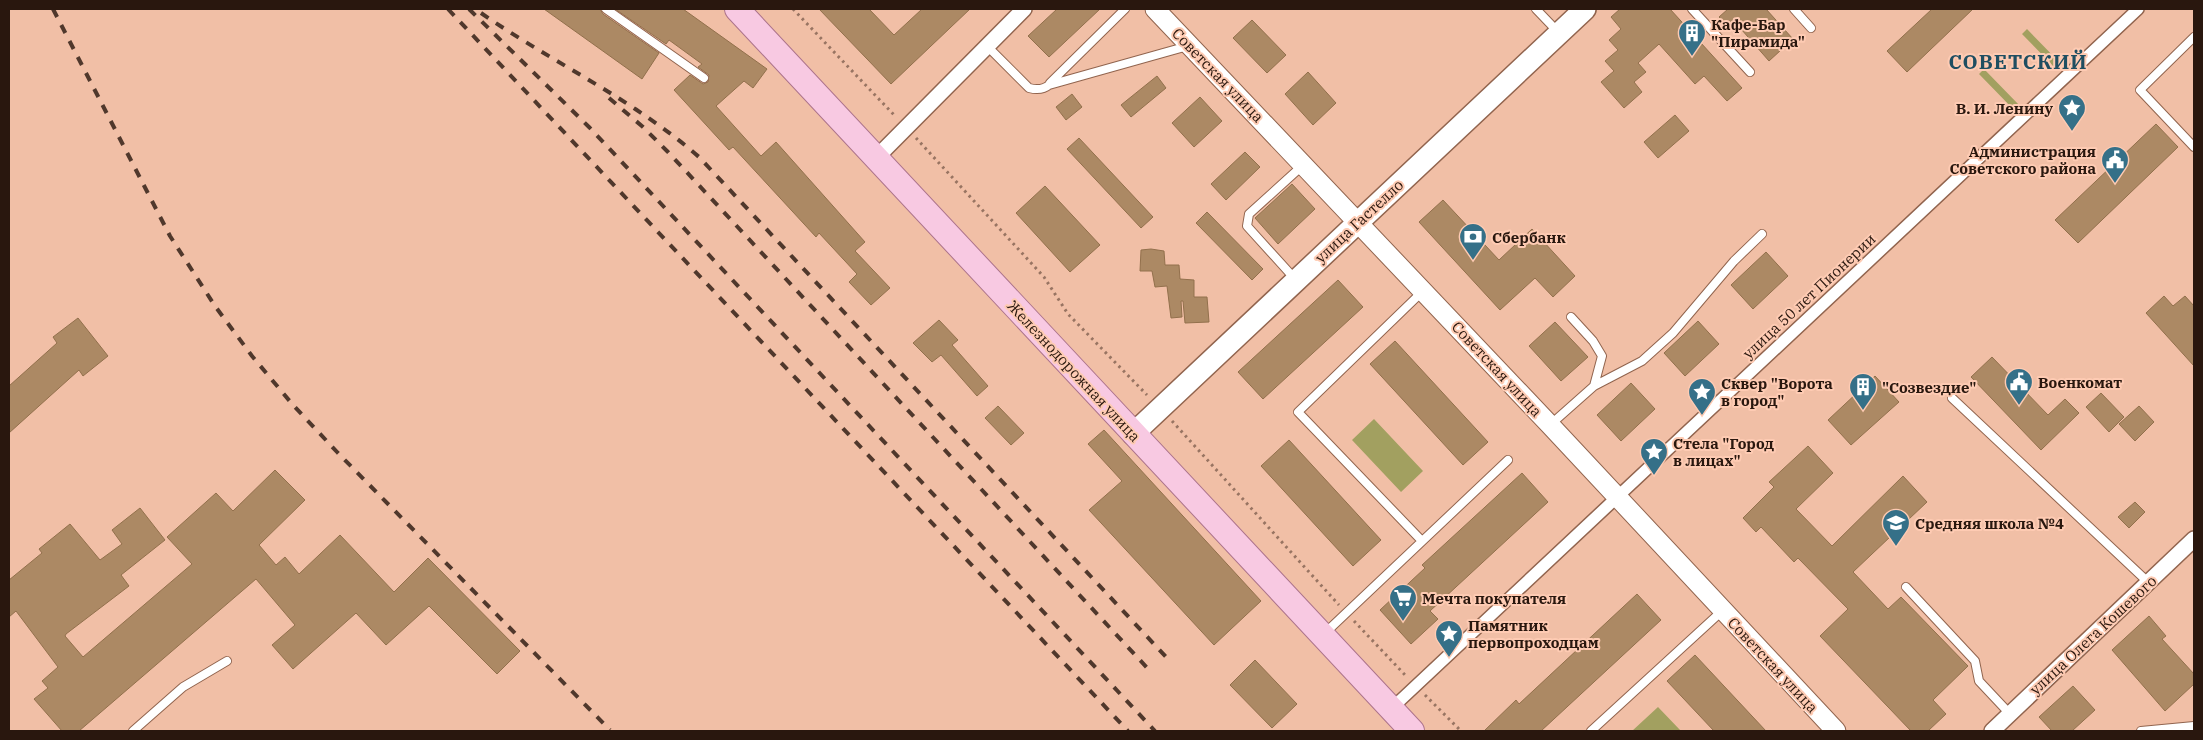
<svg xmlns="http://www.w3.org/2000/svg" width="2203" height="740" font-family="'IBM Plex Serif',serif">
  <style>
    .green { fill: #a2a060 }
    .building { fill: #ac8964; stroke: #92704c }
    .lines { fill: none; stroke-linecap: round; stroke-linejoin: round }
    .service-casing { stroke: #91644e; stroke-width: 10 }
    .pedestrian-casing { stroke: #91644e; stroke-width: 14 }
    .minor-casing { stroke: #91644e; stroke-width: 18 }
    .tertiary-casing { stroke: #91644e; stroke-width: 21 }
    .secondary-casing { stroke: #91644e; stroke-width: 24 }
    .primary-casing { stroke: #ac738b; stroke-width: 26 }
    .path { stroke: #987462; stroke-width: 3; stroke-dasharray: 2.5 4; stroke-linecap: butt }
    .service { stroke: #fff; stroke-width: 8 }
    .pedestrian { stroke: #fff; stroke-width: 11 }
    .minor { stroke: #fff; stroke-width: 15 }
    .tertiary { stroke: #fff; stroke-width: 19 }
    .secondary { stroke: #fff; stroke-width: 21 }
    .primary { stroke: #f8c9e2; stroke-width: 24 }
    .rail { stroke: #50382c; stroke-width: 4; stroke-dasharray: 9 9; stroke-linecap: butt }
    .labels { text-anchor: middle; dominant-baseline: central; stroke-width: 4; stroke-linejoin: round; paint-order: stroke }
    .poi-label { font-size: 15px; font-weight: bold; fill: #29170e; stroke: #fecbb3; text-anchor: start }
    .street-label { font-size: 15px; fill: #29170e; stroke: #fecbb3 }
    .district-label { font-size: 20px; font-weight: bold; letter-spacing: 1px; fill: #1f4e61; stroke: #fecbb3 }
  </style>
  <rect width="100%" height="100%" fill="#f1bfa6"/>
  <path class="green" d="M2027,29l36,37 -5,5 -36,-37z
    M1984,69l36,37 -5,5 -36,-37z
    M1374,419l49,52 -22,21 -49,-52z
    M1658,707l23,24h-49z"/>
  <path class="building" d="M544,9h56l3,5 56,39 -17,26z
    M615,9h68l84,60 -14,19 -9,-7 -28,25 45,50 15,-14 89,100 -10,9 35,37 -19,17 -22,-23 8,-8 -38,-41 -3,4 -83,-90 -4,3 -55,-60 16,-15 13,9 5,-2 1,-7 -11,-8 4,-3 -33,-24 -3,4z
    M819,9h50l25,26 28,-26h48l-79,75z
    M1057,9h43l-51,48 -21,-21z
    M1620,9h50l72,79 -15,13 -23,-25 -9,8 -36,-40 -21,19 8,9 -12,10 8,10 -18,16 -23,-26 13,-11 -9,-10 13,-11 -9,-10 12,-11 -10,-12z
    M1728,9h38l27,30 -24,22 -28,-32 -5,5 -17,-17z
    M1932,9h41l-66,63 -20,-21z
    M1252,20l34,35 -19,18 -34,-35z
    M1308,72l28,31 -23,22 -28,-31z
    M1157,76l9,12 -35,29 -10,-12z
    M1072,94l10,13 -16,13 -10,-13z
    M1200,97l22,24 -28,26 -22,-24z
    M1675,115l14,16 -31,27 -14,-16z
    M2156,124l22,23 -100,96 -23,-23z
    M1079,138l74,79 -12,11 -74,-79z
    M1245,152l15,15 -34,33 -15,-16z
    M1292,184l23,25 -37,35 -23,-26z
    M1045,186l55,59 -30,27 -54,-59z
    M1443,200l56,60 33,-31 43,47 -22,21 -18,-19 -35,32 -81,-88z
    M1207,212l56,57 -11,11 -56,-57z
    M1151,249l13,2 1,14h14l1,14 14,1v17h13l2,25 -24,1 -2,-22h-2l1,16 -11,1 -4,-32 -12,1 -3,-16h-12l1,-21z
    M1766,252l22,24 -35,33 -22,-24z
    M1338,280l25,27 -100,92 -25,-27z
    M2164,296l9,10 12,-10 9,10v60l-48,-53z
    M78,318l30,38 -25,20 -4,-6 -70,63v-47l48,-43 -4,-6z
    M939,320l19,20 -6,5 36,41 -11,10 -36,-41 -9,7 -19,-19z
    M1698,321l21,23 -34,32 -21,-23z
    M1555,322l33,35 -27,24 -32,-35z
    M1395,341l93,101 -25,23 -93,-101z
    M1992,357l56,58 17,-16 14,14 -38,37 -70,-73z
    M1875,376l24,26 -48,43 -23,-25z
    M1631,383l24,26 -34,32 -24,-26z
    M2101,393l23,24 -15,15 -23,-25z
    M998,406l26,27 -13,12 -26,-27z
    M2139,406l15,16 -19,19 -16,-17z
    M1104,430l157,171 -47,44 -125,-135 33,-29 -34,-37z
    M1289,440l92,100 -28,26 -92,-100z
    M1808,446l25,27 -37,36 36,37 71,-70 24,26 -74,70 35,37 13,-12 67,69 -35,34 13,14 -18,17h-17l-91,-95 28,-27 -50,-51 -4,4 -33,-35 -5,5 -13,-14 31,-31 -5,-5z
    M275,470l30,30 -46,45 17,20 9,-8 14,17 41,-39 54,57 34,-34 92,93 -23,23 -68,-68 -43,39 -30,-32 -63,56 -21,-24 23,-20 -39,-46 -177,152h-17l-28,-32 14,-11 -6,-7 16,-14 -42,-56 -7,6v-37l33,-27 -3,-4 31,-25 30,36 22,-16 -10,-14 28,-22 25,32 -44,35 8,11 -63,48 -1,2 18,21 109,-93 -25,-27 49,-44 17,18z
    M1522,473l26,29 -118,109 8,8 -27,25 -31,-34 45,-42 -3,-3z
    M2135,502l10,10 -16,16 -11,-11z
    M1637,594l24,26 -120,111h-57l32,-31 3,4z
    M2149,616l17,20 -4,3 32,35v10l-29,27 -53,-61z
    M1695,655l71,76h-52l-47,-50z
    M1255,660l42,44 -25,24 -42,-43z
    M2073,686l22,24 -23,21h-20l-13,-14z"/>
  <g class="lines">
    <defs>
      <path id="service" d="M606,9l98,69
        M1536,9l23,24
        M1692,9l58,63
        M1794,9l17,19
        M2194,37l-54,53 54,57
        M987,46l42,42c8,2 14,2 20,-3l139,-39
        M1050,83l75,-74
        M1295,279l-48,-53 2,-12 53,-48
        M1571,317l22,24 9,15 -8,30
        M1952,398l197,185
        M1550,425l44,-39 48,-25 31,-28 61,-72 28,-27
        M1422,541l-124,-129 125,-121
        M1906,587l69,74 4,20 31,33
        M1324,634l184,-174
        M133,731l50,-44 44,-26
        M1591,731l131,-120
        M2141,731l53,-5"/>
      <path id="pedestrian" d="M1391,709l747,-700"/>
      <path id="minor" d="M876,158l148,-149
        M1992,731l202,-192"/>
      <path id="tertiary" d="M1155,9l395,416 286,306"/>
      <path id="secondary" d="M1133,434l452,-425"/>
      <path id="primary" d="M737,9l675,722"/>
    </defs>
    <use href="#service" class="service-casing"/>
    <use href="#pedestrian" class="pedestrian-casing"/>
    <use href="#minor" class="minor-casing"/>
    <use href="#tertiary" class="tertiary-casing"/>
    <use href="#secondary" class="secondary-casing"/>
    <use href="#primary" class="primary-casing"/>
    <path class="path" d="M793,9l103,108
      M916,138l128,139 24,37 79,81
      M1172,421l167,184
      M1354,621l52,55
      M1425,695l36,36"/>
    <use href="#service" class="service"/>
    <use href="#pedestrian" class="pedestrian"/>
    <use href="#minor" class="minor"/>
    <use href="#tertiary" class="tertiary"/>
    <use href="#secondary" class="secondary"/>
    <use href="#primary" class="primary"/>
    <path class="rail" d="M53,9l117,227 45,70 37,50 41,49 45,48 272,277
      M448,9l680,722
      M469,9l121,119 565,603
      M481,13c72,50 152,86 218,144l468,501
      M609,98l34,29 25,25 483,520"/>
  </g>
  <defs>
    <symbol id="building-pin" viewBox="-11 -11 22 30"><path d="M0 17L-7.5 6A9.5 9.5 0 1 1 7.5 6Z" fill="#357088" stroke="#fecbb3"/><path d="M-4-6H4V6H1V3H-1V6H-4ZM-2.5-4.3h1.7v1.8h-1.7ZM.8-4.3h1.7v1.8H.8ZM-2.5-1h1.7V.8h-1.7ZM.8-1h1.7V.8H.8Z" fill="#fff"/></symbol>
    <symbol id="sight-pin" viewBox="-11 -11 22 30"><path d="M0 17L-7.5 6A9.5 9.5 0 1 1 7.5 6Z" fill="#357088" stroke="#fecbb3"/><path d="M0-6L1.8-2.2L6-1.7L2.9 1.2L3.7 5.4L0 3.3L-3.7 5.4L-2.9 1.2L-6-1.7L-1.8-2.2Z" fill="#fff"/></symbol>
    <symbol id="civic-pin" viewBox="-11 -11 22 30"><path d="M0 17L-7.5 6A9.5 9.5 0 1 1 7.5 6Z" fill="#357088" stroke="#fecbb3"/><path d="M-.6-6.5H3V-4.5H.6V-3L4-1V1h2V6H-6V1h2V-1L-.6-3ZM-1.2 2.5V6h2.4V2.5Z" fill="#fff"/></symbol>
    <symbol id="bank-pin" viewBox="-11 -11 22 30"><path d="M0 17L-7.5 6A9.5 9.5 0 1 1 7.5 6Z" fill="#357088" stroke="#fecbb3"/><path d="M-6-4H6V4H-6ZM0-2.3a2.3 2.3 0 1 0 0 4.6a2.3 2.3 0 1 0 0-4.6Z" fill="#fff"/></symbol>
    <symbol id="school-pin" viewBox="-11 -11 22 30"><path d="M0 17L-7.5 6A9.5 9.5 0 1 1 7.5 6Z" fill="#357088" stroke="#fecbb3"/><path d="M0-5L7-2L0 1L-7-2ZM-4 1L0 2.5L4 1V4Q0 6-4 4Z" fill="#fff"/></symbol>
    <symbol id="supermarket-pin" viewBox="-11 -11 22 30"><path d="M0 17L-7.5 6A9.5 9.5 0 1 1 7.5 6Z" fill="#357088" stroke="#fecbb3"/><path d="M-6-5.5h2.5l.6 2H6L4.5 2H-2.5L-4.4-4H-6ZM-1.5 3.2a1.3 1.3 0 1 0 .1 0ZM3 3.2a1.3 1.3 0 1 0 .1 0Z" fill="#fff"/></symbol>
  </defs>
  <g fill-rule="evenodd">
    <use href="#building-pin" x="1676" y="17" width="32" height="43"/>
    <use href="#sight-pin" x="2056" y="92" width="32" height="43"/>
    <use href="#civic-pin" x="2099" y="144" width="32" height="43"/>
    <use href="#bank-pin" x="1457" y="221" width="32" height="43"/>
    <use href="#civic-pin" x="2003" y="366" width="32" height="43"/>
    <use href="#building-pin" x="1847" y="371" width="32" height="43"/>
    <use href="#sight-pin" x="1686" y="376" width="32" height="43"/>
    <use href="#sight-pin" x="1638" y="436" width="32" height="43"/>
    <use href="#school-pin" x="1880" y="507" width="32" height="43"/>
    <use href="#supermarket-pin" x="1387" y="582" width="32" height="43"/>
    <use href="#sight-pin" x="1433" y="618" width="32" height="43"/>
  </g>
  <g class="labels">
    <g class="poi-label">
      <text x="1711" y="24">Кафе-Бар<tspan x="1711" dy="17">"Пирамида"</tspan></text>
      <text x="2053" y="108" text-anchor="end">В. И. Ленину</text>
      <text x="2096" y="151" text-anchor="end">Администрация<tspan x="2096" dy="17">Советского района</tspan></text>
      <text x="1492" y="237">Сбербанк</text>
      <text x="2038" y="382">Военкомат</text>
      <text x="1721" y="383">Сквер "Ворота<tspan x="1721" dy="17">в город"</tspan></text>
      <text x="1882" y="387">"Созвездие"</text>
      <text x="1673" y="443">Стела "Город<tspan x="1673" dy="17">в лицах"</tspan></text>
      <text x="1915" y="523">Средняя школа №4</text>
      <text x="1422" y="598">Мечта покупателя</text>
      <text x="1468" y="625">Памятник<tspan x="1468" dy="17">первопроходцам</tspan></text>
    </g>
    <g class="street-label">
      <text transform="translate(1218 75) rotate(46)">Советская улица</text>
      <text transform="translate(1359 221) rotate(-43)">улица Гастелло</text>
      <text transform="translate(1809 296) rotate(-43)">улица 50 лет Пионерии</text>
      <text transform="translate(1497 369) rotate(47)">Советская улица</text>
      <text transform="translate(1074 371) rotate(47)">Железнодорожная улица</text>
      <text transform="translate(2093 635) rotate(-43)">улица Олега Кошевого</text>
      <text transform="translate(1773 665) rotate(47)">Советская улица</text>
    </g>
    <g class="district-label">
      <text x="2018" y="61">СОВЕТСКИЙ</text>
    </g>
  </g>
  <rect width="2203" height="740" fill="none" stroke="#29170e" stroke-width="20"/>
</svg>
